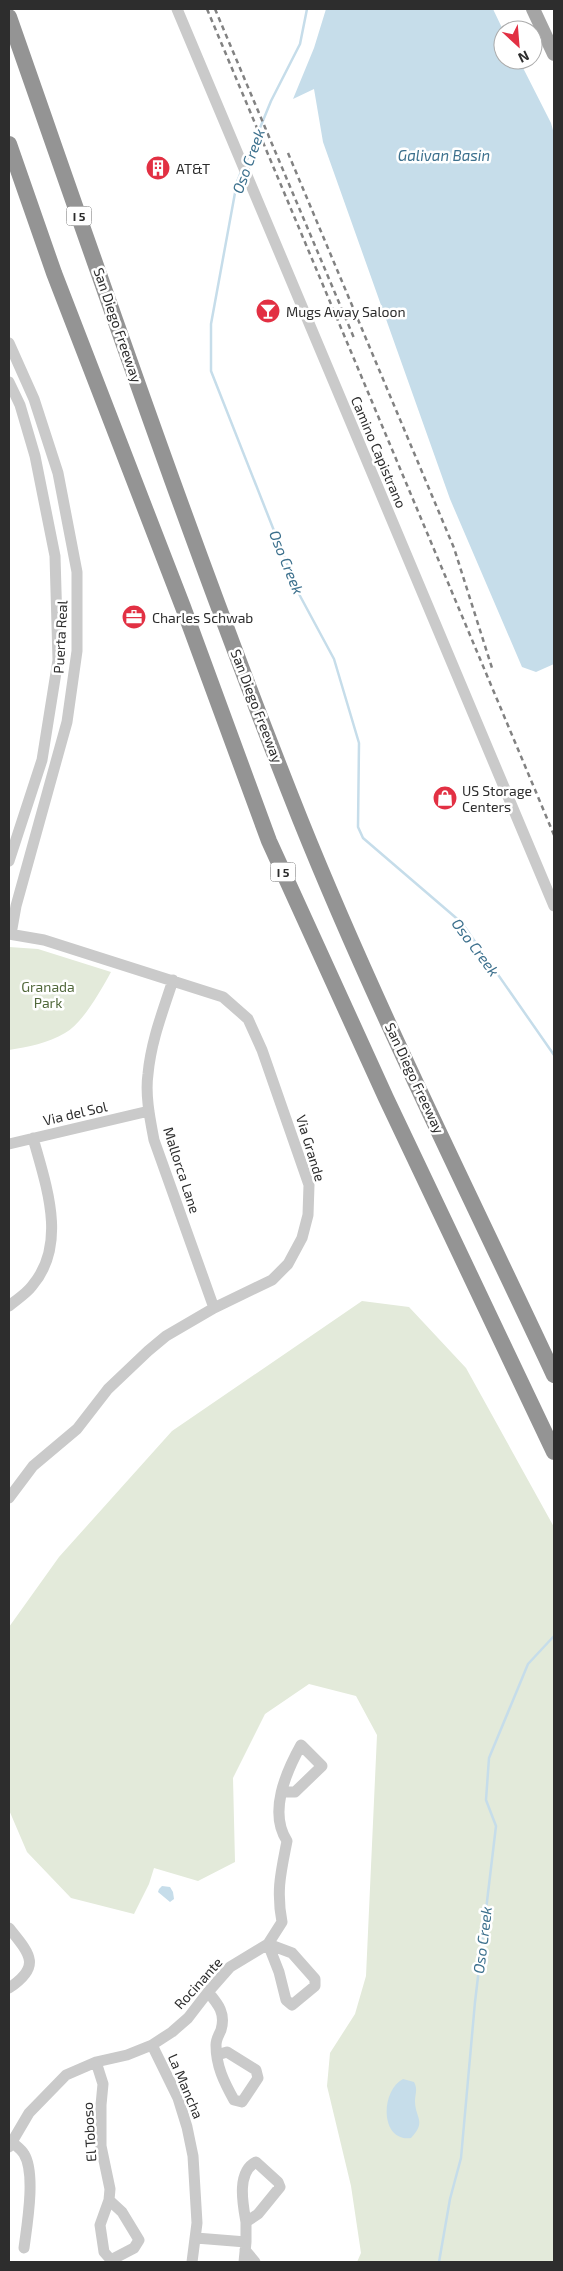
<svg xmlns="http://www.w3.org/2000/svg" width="563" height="2271" font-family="'Exo 2',sans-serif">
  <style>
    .green { fill: #e3eada }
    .water { fill: #c6ddea }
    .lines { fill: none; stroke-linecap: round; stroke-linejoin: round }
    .stream { stroke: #c6ddea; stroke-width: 2.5 }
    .minor { stroke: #cacaca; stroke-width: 11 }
    .major { stroke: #a5a5a5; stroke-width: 14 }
    .highway { stroke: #949494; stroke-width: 16 }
    .rail { stroke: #828282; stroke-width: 2.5; stroke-dasharray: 5 4; stroke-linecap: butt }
    .labels { text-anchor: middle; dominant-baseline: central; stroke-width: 5; stroke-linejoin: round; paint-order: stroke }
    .shield { fill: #fff; stroke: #6c6c6c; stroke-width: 1 }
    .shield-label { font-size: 12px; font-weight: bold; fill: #2d2d2d }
    .poi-label { font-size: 14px; fill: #2d2d2d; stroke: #fff; text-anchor: start }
    .street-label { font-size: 14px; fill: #2d2d2d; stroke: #fff }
    .park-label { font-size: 14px; fill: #51683b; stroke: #fff }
    .water-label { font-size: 15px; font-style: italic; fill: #3c708d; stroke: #fff }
  </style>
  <rect width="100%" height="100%" fill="#fff"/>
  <path class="green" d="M9,947l29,2 73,23c-10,18 -28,51 -46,61 -17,10 -37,14 -56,17z
    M362,1301l47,6 57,61 88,159v735h-197l4,-9 -10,-67 -24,-100 3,-33 25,-39 11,-38 11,-241 -21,-39 -47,-12 -44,30 -32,64 2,84 -37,19 -44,-13 -5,16 -15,30 -63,-16 -44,-46 -18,-42v-183l50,-70 113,-126z"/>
  <path class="water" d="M326,9h167l10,21v30h16l32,63 3,11v530l-18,8 -14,-5 -72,-168 -127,-357 -9,-53 -21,10 21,-51z
    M162,1886l8,1 3,5 1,7 -4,3 -12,-10 1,-3z
    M403,2079l11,3c4,7 1,12 1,19 0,17 12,20 -4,37 -31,4 -31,-47 -8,-59z"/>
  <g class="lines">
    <path class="stream" d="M246,162l25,-61 29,-57 7,-35
      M241,172l-4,10 -26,142v47l88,223 35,65 25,84 -1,84 5,11 99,85 92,132
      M439,2262l11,-63 11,-41 14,-156 21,-176 -10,-26 3,-42 39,-94 26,-28"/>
    <path class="minor" d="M177,9l377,897
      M9,343l25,56 24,74 19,99v79l-10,71 -51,184 -5,28
      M9,382l11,23 15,51 20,100 3,104 -16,100 -33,101
      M9,934l35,6 179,57 25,22 14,31 47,135 -1,30 -6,23 -14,26 -16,16 -58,28 -48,28 -18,15 -40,38 -31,40 -44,37 -24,32
      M173,980c-10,31 -22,61 -25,94 -3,21 2,45 6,66l60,168
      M9,1144l140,-33
      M9,1306c7,-6 17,-12 23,-20 36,-42 14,-101 1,-148
      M9,1928c21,26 33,38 0,60
      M268,1944l24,9 23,26v7l-23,19 -6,-5 -7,-28z
      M208,1992c10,12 18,21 13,38 -2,5 -5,9 -5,15 0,21 8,37 18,55l8,2 16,-24 -2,-8 -29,-18 -10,3
      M152,2045l26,53 9,29 6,29 4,67 -5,39
      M96,2062l7,22 -2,21v41l9,43 -1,11 -9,25 4,27 7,8 23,-12 5,-8 -17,-28 -13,-12
      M12,2142c4,4 9,7 12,12 12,19 3,71 0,94
      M9,2147l20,-34 37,-38 30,-13 31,-7 25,-10 20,-13 16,-14 20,-26 22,-25 38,-23 14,-22c-6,-32 -1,-50 5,-81 -19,-29 -1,-69 14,-96l21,21 -27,26h-13
      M196,2238l50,4v-20c-3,-17 -10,-50 10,-60l22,20 2,5 -22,27 -12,8
      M245,2250l10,12
      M244,2262l2,-20"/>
    <path class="major" d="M533,9l21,45"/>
    <path class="highway" d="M9,17c94,268 186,538 291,802 76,189 168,372 254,556
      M9,144l45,129 129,334 86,234 117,257 168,354"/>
    <path class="rail" d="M207,9l347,826
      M215,9l139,329
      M288,153l166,395 38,120"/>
  </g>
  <defs>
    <symbol id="building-disc" viewBox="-11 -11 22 22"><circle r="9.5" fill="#e23043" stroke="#fff"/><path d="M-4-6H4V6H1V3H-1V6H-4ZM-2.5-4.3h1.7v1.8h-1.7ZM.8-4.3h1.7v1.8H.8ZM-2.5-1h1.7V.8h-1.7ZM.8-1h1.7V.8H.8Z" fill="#fff"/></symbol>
    <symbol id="bar-disc" viewBox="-11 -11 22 22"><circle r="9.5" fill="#e23043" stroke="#fff"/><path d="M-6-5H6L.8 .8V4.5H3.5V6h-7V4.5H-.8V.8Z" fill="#fff"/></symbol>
    <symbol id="office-disc" viewBox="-11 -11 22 22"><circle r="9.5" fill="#e23043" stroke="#fff"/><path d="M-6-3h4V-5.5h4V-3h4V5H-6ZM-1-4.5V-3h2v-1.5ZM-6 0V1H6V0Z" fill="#fff"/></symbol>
    <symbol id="shop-disc" viewBox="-11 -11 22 22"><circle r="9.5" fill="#e23043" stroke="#fff"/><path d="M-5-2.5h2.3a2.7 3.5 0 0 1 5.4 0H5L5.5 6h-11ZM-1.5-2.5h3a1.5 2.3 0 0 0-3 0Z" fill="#fff"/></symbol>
  </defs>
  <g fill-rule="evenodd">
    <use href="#building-disc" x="144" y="154" width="28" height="28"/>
    <use href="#bar-disc" x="254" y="297" width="28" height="28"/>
    <use href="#office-disc" x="120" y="603" width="28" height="28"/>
    <use href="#shop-disc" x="431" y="784" width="28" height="28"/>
  </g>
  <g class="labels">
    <g class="shield">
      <rect x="66.5" y="206.5" width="25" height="19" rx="4"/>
      <rect x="270.5" y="862.5" width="25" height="19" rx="4"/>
    </g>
    <g class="shield-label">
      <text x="79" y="216">I 5</text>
      <text x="283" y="872">I 5</text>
    </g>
    <g class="poi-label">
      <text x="176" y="168">AT&amp;T</text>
      <text x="286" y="311">Mugs Away Saloon</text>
      <text x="152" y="617">Charles Schwab</text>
      <text x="462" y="790">US Storage<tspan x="462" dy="16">Centers</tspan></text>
    </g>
    <g class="street-label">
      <text transform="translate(118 325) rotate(71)">San Diego Freeway</text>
      <text transform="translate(379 452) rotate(67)">Camino Capistrano</text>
      <text transform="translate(60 637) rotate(-87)">Puerta Real</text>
      <text transform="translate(257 706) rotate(69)">San Diego Freeway</text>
      <text transform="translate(415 1078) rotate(65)">San Diego Freeway</text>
      <text transform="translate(75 1113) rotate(-13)">Via del Sol</text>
      <text transform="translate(311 1148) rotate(73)">Via Grande</text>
      <text transform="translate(182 1170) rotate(72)">Mallorca Lane</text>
      <text transform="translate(198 1983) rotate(-48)">Rocinante</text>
      <text transform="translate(186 2086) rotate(67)">La Mancha</text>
      <text transform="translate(89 2132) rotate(-94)">El Toboso</text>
    </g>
    <g class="park-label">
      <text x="48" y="986">Granada<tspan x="48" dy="16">Park</tspan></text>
    </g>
    <g class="water-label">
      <text x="444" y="155">Galivan Basin</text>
      <text transform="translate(248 161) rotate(-70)">Oso Creek</text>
      <text transform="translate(287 562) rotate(68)">Oso Creek</text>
      <text transform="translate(476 947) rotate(53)">Oso Creek</text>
      <text transform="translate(482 1940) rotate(-83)">Oso Creek</text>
    </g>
  </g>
  <rect width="563" height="2271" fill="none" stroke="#2d2d2d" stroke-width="20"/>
  <g transform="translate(518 45) rotate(154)"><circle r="24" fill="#ffffff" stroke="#ababab"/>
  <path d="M0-4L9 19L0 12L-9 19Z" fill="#e23043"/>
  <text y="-8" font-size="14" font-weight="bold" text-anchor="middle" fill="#2d2d2d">N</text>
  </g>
</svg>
